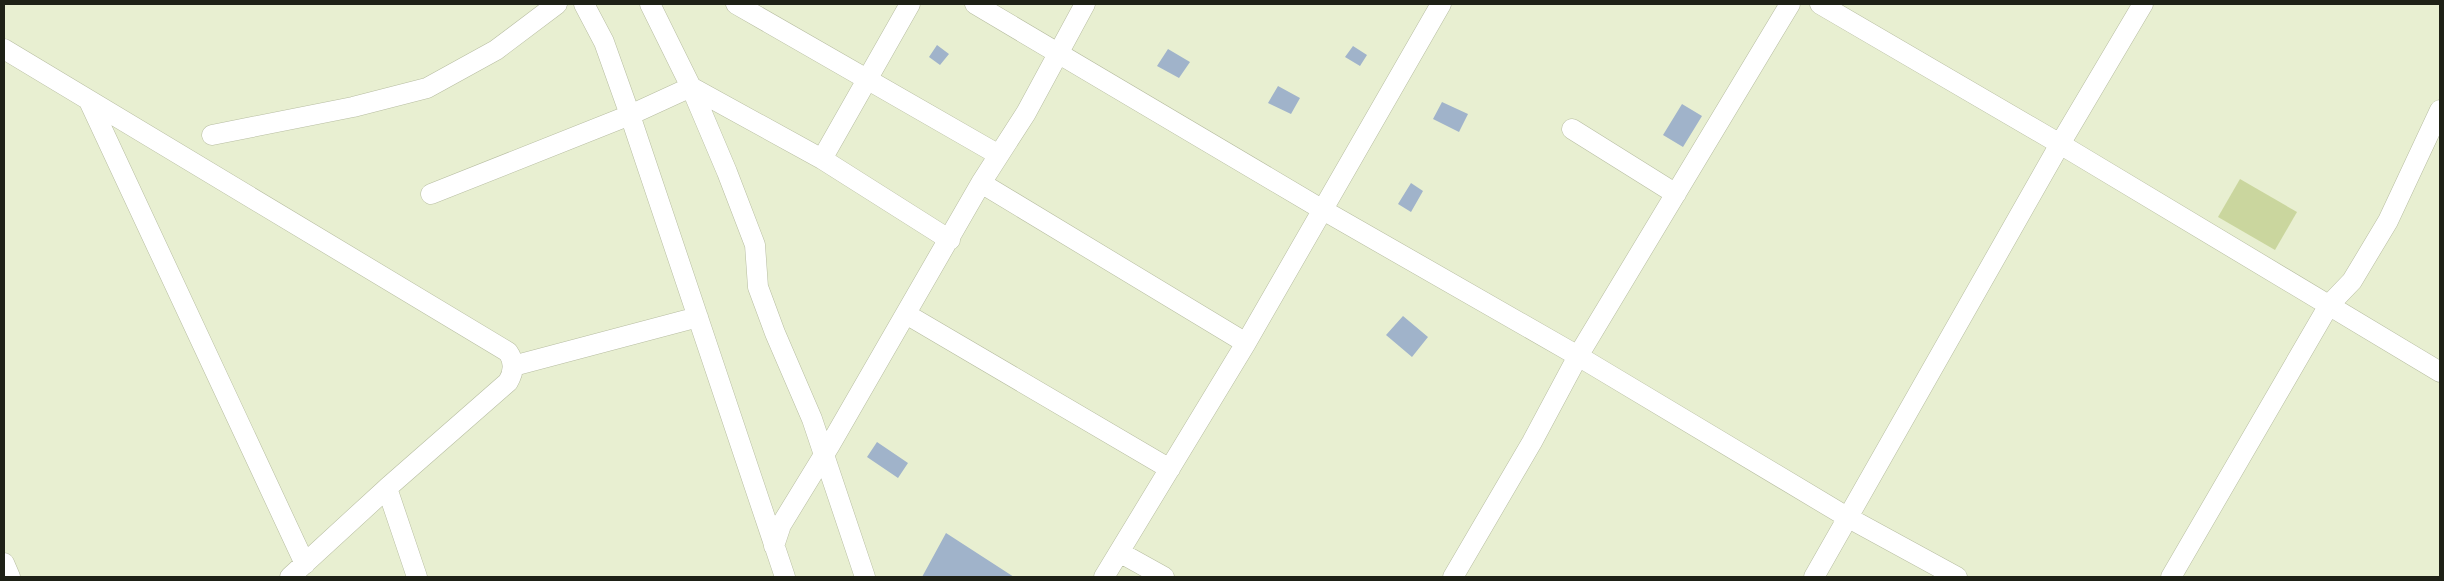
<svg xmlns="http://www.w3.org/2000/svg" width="2444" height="581" font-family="'DejaVu Sans',sans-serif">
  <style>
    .green { fill: #cad69e }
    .building { fill: #a0b3ca }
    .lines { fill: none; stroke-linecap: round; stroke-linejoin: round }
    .minor-casing { stroke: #b7bda1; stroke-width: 21 }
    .minor { stroke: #fff; stroke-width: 20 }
  </style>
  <rect width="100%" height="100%" fill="#e8efd1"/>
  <path class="green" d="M2240,179l57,33 -22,38 -57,-33z"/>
  <path class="building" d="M937,45l12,9 -9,11 -11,-8z
    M1353,46l14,9 -7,11 -15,-9z
    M1168,49l22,13 -11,16 -22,-12z
    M1278,86l22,12 -9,16 -23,-11z
    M1442,102l26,12 -9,18 -26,-13z
    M1682,104l20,12 -19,31 -20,-12z
    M1411,183l12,8 -12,21 -13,-8z
    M1403,316l25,21 -16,20 -26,-22z
    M877,442l31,21 -10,15 -31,-21z
    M946,533l68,44h-92z"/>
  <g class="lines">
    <defs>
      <path id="minor" d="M584,4l20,38 26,73 155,462
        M650,4l41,83 36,85 28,73 3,42 17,46 37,86 53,158
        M736,4l263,151
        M975,4l348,206 255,146 269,161 110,60
        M1820,4l240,140 380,228
        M4,49l504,303c7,10 6,20 0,30l-121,106 -97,89
        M89,101l216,463
        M1572,129l104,65
        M212,135l141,-28 74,-19 69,-38 61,-46
        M822,159l88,-155
        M981,183l265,160
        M431,194l199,-79 61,-28 131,72 128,81
        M906,314l264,155
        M513,366l185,-49
        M387,488l30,89
        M774,546l7,-21 49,-80 151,-262 45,-70 59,-109
        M1119,552l45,25
        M4,563l6,14
        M1104,577l142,-234 195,-339
        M1453,577l79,-135 46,-86 212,-352
        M1814,577l246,-433 83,-140
        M2171,577l158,-272 23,-24 36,-60 52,-111"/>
    </defs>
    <use href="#minor" class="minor-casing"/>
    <use href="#minor" class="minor"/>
  </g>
  <rect width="2444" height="581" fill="none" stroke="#1e2116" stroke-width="10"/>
</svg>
